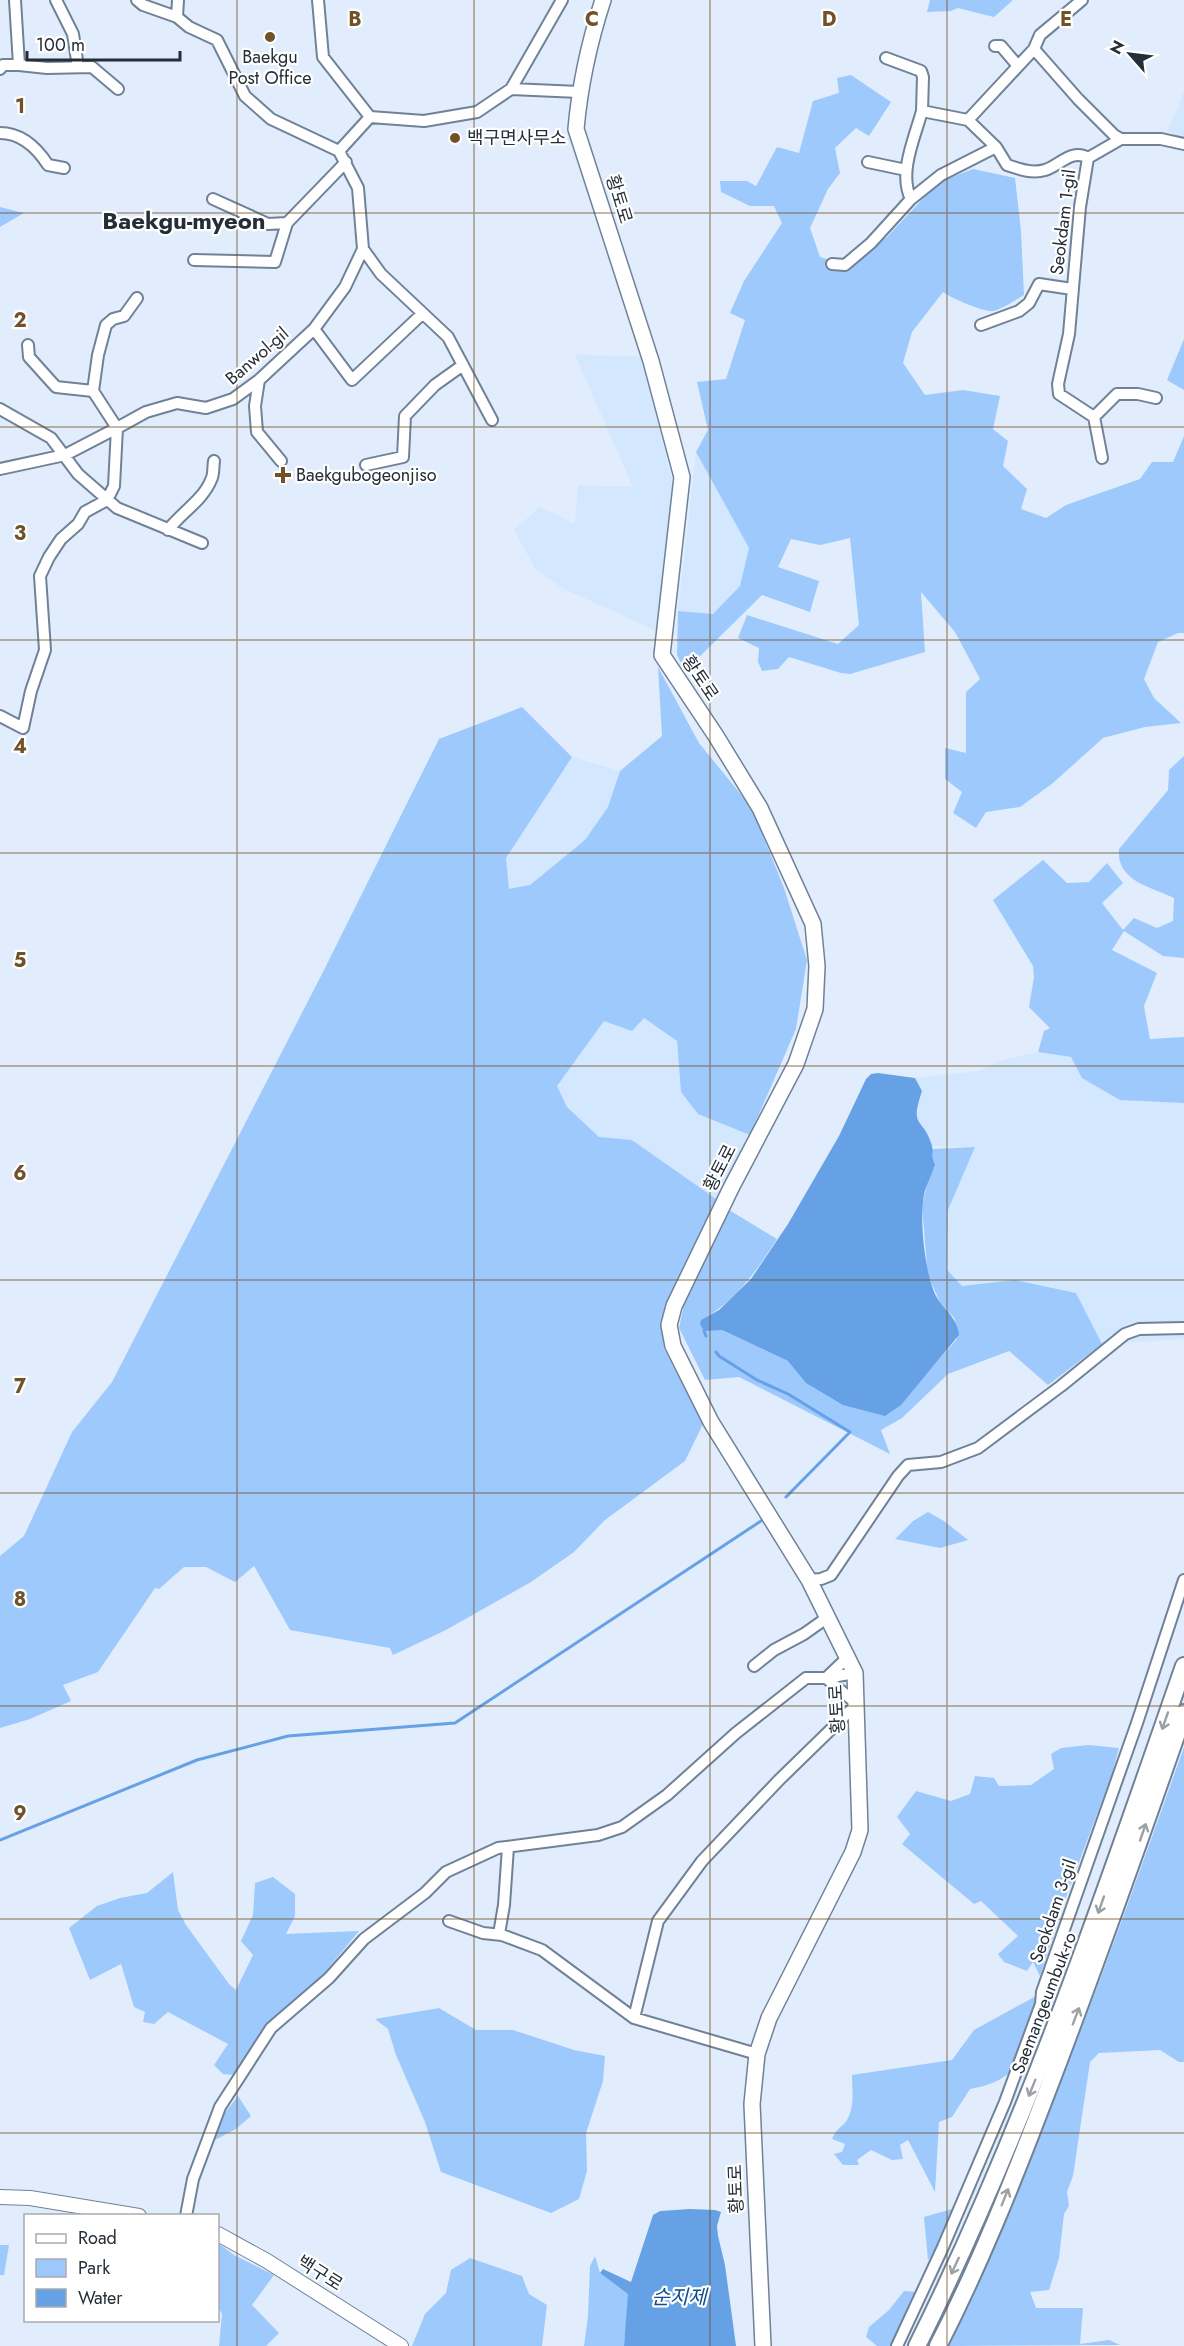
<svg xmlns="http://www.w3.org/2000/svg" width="1184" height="2346" font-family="Jost,'Noto Sans KR',sans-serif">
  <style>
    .built { fill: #d3e7ff }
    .green { fill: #9ec9fd }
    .water { fill: #67a1e5 }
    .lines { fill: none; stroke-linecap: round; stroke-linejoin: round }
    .stream { stroke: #67a1e5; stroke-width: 3 }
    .minor-casing { stroke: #708297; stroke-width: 14 }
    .tertiary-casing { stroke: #708297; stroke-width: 16 }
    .secondary-casing { stroke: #708297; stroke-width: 18 }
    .trunk-casing { stroke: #708297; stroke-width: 20 }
    .minor { stroke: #fff; stroke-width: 10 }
    .tertiary { stroke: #fff; stroke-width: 14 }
    .secondary { stroke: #fff; stroke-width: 15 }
    .trunk { stroke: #fff; stroke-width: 16 }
    .oneway { stroke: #9da0a5 }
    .grid { fill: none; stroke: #715127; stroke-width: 1.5; stroke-opacity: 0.55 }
    .poi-dot { fill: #715127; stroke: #fff; stroke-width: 2 }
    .labels { text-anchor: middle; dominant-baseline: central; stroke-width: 4.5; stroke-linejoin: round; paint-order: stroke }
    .poi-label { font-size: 18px; fill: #252d36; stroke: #fff; text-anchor: start }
    .street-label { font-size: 18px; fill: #252d36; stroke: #fff }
    .water-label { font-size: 20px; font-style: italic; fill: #104d8a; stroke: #fff }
    .district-label { font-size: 24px; font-weight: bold; fill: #252d36; stroke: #fff }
    .grid-label { font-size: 20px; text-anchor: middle; font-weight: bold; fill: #715127; stroke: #fff; stroke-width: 4.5; stroke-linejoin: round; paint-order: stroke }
  </style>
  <rect width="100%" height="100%" fill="#e1edfc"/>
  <path class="built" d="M1184,88v50l-17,-7 11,-22z
    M575,355l67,1 32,133 -17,142 -93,-42 -28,-19 -22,-40 26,-23 35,17 3,-39 55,2z
    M696,452l53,96 -9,38 -27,28 -35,-3z
    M572,757l48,14 -12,36 -23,33 -55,45 -21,5 -3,-32z
    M643,1018l34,23 4,51 17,22 52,21 -34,64 -84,-59 -33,-3 -32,-30 -10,-21 47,-65z
    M1038,1052l33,5 11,21 72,23 30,2v236l-82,5 -26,-51 -61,-13 -53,6 -15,-16 1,-60 27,-63 -43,-1 -17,-28 1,-9 6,-18 -7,-13 64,-7 20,-10z"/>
  <path class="green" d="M930,0h83l-19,17 -36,-9 -7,3 -24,1z
    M851,75l40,27 -22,34 -13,-8 -21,20 5,25 -12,16 -18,39 10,29 31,9 36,-29 43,-46 17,-12 26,-10 42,9 6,53 3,64c-9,5 -21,14 -31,16 -10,1 -42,-13 -50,-19l-31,40 -9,31 22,32 38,-5 37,6 -7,33 15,12 -5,25 24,23 -6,20 25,9 20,-13 74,-26 12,-17h21l11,-26v197h-6l-20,9 -14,37 10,19 27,25 -36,4 -42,11 -50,45 -33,24 -34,5 -10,16 -23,-15 9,-21 -17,-13v-31l21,5v-61l14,-13 -25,-47 -34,-40 4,60 -75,22 -9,-1 -52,-16 -11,12 -16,2 -4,-9 1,-14 -21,-10 9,-23 91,29 21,-19 -9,-87 -30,7 -29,-6 -13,28 41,14 -9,31 -48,-17 -77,76 -8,-16 1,-44 35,3 27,-28 9,-38 -53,-96 12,-22 -11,-48 29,-3 19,-59 -15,-7 14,-32 38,-58 -8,-17h-24l-29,-14 -1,-11h27l9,5 21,-39 22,6 14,-52 26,-8 -2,-15z
    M0,207l24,6 -24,14z
    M1184,339v51l-17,-10z
    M658,667l41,76 53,65 32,80 23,72 -11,69 -46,106 -52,-21 -17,-22 -4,-51 -33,-23 -12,13 -28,-10 -47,65 10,21 32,30 33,3 84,59 -52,150 39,75 -18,37 -80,59 -31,32 -43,30 -85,48 -53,25 -3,-7 -100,-18 -36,-64 -19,16 -29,-15h-22l-25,22 -4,-1 -57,84 -35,13 8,16 -41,18 -30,9v-172l24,-20 48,-104 40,-50 211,-410 116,-233 83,-32 50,50 -66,101 3,31 21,-4 55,-45 23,-33 12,-36 42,-35z
    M1184,756v202l-21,-2 -39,-25 -12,19 45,23 -13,33 6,33 34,-2v66l-64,-3 -38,-22 -11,-21 -33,-5 6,-21 6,-3 -21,-21 5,-30 -1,-11 -40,-66 50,-40 24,23 22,-1 18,-19 16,20 -21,20 21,27 11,-12 23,10 16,-7 1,-23c-23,-11 -58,-17 -55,-49l49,-59 1,-20z
    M975,1147l-27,63 -1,60 15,16 53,-6 61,13 26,51 -54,41 -39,-34 -61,23 -46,44 -21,12 9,24 -151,-77 -34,3 -26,-52 5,-24 45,-94 48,29c-22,34 -40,60 -75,81l14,9 6,1 66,31 132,20 37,-42 -2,-20 -15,-17 -10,-22 -3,-14 -5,-60 6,-25 7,-14 -4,-11 1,-7z
    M928,1512l16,9 24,19 -28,8 -45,-9 18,-18z
    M1088,1745l31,3 -7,26 -46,123 -26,79 -7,-14 -6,9 -23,-9 -6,-8 20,-18 -37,-35 -7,3 -72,-60 8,-10 -13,-17 19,-26 35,10 19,-7 5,-18 19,2 5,8 32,-1 23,-16 -3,-15 10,-6z
    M1184,1747v315h-5l-19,-12 -61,3 -9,9 -17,114 -6,16 2,14 -5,8 -5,44 -10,32 -19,2 6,16h47l-3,36 29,-4 11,5 -171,1c91,-195 163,-396 235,-599z
    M173,1872l5,38 8,15 43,59 7,6 17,-35 -12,-14 12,-26 2,-32 18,-6 22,17v22l-9,18 73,-3 -39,47 -55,49 -30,48 -12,-1 -9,-9 14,-21 -60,-32 -14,12 -11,-2 2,-10 -11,-5 -13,-43 -31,16 -21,-52 28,-22 23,-8 27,-5z
    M1036,1996c0,13 -15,64 -23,73 -12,13 -27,17 -43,20l-18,28 -13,5 -4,70 -27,-52 -8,5 3,14 -11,1 -21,-10 -14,10 2,5h-16l-9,-11 8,-2 3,-8 -13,-5c5,-12 10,-11 15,-19 8,-14 5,-29 5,-45l100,-15 22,-30z
    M439,2008l37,22h37l61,20 31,6 -2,25 -17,52 1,38 -8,28 -28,14 -110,-41 -16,-50 -29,-67 -8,-26 -13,-10z
    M238,2096l13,20 -15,13 -21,11 9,-26z
    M952,2209l-15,39 -9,12 -4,-43z
    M218,2243l16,12 40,20 -22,30 27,28 -13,13h-47l3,-32 -4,-7z
    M0,2245h9l-5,30h-4z
    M595,2256l5,17 29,21 -5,52h-40l4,-30 2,-50z
    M470,2258l52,18 7,18 18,11 -5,41h-130l13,-32 21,-21 5,-23z
    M904,2291l14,1 -28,54h-13l-11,-9 3,-10 20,-17z"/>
  <path class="water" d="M878,1073l37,5 7,13c-13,39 1,24 10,55 2,8 -2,8 3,19 -3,10 -9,20 -11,30 -5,24 1,79 12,101 8,14 21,21 23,39l-58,70 -16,11 -42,-11 -37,-22 -18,-22 -66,-31 -18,1 -4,-7 1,-4 18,-10 32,-31 37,-55 51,-88 27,-57 5,-5z
    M690,2209l25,1 6,2 -4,14 1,10 7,29 11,81h-112l4,-52 -28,-21 3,-4 28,13 22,-67 7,-4z"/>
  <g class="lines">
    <path class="stream" d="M704,1331l2,5
      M716,1352l3,4 38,24 31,14 62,38 -64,65
      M0,1840l197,-80 91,-24 167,-13 309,-204"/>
    <defs>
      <path id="minor" d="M15,0l4,65 28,3 45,-1 26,22
        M56,0l17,34 5,33
        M137,0l6,5 34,12
        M318,0l5,57 47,60
        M995,46h6l17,20
        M1034,49l44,50 36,36 7,4h40l23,5
        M886,58l35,13 2,6 -1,34 46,9 66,-71 6,-14 42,-35
        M0,69l3,-4h16
        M511,89l51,-89
        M922,111c-7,26 -24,62 -11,88l30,-24 55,-28
        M370,117l54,4 53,-9 34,-23 68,3
        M968,120l28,27 11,18c12,4 25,9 38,5 14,-4 27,-22 43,-12l-8,49 -11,127 -11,50 1,10 35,23 8,41
        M0,133c21,0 37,15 48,32l16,3
        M339,151l31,-34
        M1088,158l33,-19
        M868,162l38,8
        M213,199l55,25 19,-1 59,-61
        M363,249l18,25 67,63 44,83
        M194,260l81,2 12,-39
        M832,264l13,1 26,-22 40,-44
        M981,325l38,-14 10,-8 10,-19 33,5
        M314,329l38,51 70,-66
        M28,345l1,12 27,30 37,4
        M259,380l-4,26 2,26 24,29
        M0,409l51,29 27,36 39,34 85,35
        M1094,417l23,-23h21l18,4
        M366,465l37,-8 2,-41 30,-31 28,-20
        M0,469l65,-14 52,-27 -24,-37 5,-36 8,-30 7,-6 11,-3 13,-18
        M168,530c13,-17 35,-30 43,-50 3,-5 2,-13 3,-19
        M0,716l23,12 8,-37 14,-41 -5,-74 9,-19 12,-18 17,-15 7,-12 22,-12 7,-14 3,-58 29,-16 31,-9 29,5 27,-9 26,-19 55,-51 31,-42 18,-38 -5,-61 -19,-37 -68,-32 -26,-23 -28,-56 -28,-13 -12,-10 1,-17
        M809,1580l12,-1 10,-4 67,-99 10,-11 33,-3 37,-14 83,-62 64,-52 14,-5 45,-1
        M754,1666l20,-16 30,-16 24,-17
        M449,1921l34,12 19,2 40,15 92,68 123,36
        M499,1934l5,-29 4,-58
        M634,2018l24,-97 44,-60 77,-81 78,-76 -31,-26 22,-21
        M186,2216l7,-37 27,-72 51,-79 58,-50 35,-39 61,-46 21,-21 52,-24 100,-13 24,-8 45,-32 69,-62 70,-55h20l29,-5
        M897,2346l46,-99 62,-145 36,-98 1,-12 95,-269 47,-143"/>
      <path id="tertiary" d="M0,2197l30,1 109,18
        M218,2234l49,27 134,85"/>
      <path id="secondary" d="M603,0c-14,43 -23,84 -27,129l75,232 31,116 -20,178 54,81 44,72 53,116 4,42 -2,43 -19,55 -65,124 -57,118 -5,19 4,21 38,76 98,158 46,93 5,157 -7,22 -84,166 -12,36 -5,50 11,242"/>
      <path id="trunk" d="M917,2346c109,-219 187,-450 267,-680
        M938,2346c41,-80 75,-165 107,-249 49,-127 94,-255 139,-384"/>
    </defs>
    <use href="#minor" class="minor-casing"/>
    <use href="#tertiary" class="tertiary-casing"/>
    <use href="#secondary" class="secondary-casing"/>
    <use href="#trunk" class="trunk-casing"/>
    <use href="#minor" class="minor"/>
    <use href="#tertiary" class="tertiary"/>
    <use href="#secondary" class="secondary"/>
    <use href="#trunk" class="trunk"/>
  </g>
  <defs><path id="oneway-shaft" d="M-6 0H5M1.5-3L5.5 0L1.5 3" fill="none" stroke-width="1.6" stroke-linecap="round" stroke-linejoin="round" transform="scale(1.5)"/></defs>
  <g class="oneway">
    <use href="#oneway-shaft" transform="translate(1165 1721) rotate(109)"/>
    <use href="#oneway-shaft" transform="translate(1143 1832) rotate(-71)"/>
    <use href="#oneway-shaft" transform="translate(1101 1905) rotate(109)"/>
    <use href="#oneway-shaft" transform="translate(1076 2016) rotate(-69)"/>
    <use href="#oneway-shaft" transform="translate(1032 2088) rotate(112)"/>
    <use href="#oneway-shaft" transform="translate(1005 2197) rotate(-68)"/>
    <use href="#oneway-shaft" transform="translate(955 2266) rotate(115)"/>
  </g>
  <path class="grid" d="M237,0v2346M474,0v2346M710,0v2346M947,0v2346M0,213h1184M0,427h1184M0,640h1184M0,853h1184M0,1066h1184M0,1280h1184M0,1493h1184M0,1706h1184M0,1919h1184M0,2133h1184"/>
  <g class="poi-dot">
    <circle cx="270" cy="37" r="6"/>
    <circle cx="455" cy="138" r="6"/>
    <path d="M280 466h6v6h6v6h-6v6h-6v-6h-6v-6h6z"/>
  </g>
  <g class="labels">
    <g class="poi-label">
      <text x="270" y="57" text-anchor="middle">Baekgu<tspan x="270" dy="21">Post Office</tspan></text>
      <text x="467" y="138">백구면사무소</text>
      <text x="296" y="475">Baekgubogeonjiso</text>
    </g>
    <g class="street-label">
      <text transform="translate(619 199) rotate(73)">황토로</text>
      <text transform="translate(1063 222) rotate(-83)">Seokdam 1-gil</text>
      <text transform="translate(257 356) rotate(-41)">Banwol-gil</text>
      <text transform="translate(700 678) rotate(56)">황토로</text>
      <text transform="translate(720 1168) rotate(-63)">황토로</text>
      <text transform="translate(837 1709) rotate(-93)">황토로</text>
      <text transform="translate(1053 1911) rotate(-71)">Seokdam 3-gil</text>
      <text transform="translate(1044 2003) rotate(-69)">Saemangeumbuk-ro</text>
      <text transform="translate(736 2189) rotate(-92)">황토로</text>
      <text transform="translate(320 2273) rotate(32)">백구로</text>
    </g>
    <g class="water-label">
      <text x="679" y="2297">순지제</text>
    </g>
    <g class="district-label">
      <text x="184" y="220">Baekgu-myeon</text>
    </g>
  </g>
  <g class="grid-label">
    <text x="355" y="26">B</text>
    <text x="592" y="26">C</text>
    <text x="829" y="26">D</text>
    <text x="1066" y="26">E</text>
    <text x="20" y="113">1</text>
    <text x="20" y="327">2</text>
    <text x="20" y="540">3</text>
    <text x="20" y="753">4</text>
    <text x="20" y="967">5</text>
    <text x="20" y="1180">6</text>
    <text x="20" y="1393">7</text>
    <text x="20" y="1606">8</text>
    <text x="20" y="1820">9</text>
  </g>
  <rect x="24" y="2214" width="195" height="108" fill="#ffffff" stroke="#a8abaf" stroke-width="1.5"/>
  <rect x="36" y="2234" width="30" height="9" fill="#ffffff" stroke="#a8abaf" stroke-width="1.5"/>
  <text x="78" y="2244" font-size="18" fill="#252d36">Road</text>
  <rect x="36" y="2259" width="30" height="18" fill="#9ec9fd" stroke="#a8abaf" stroke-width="1.5"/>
  <text x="78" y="2274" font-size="18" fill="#252d36">Park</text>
  <rect x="36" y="2289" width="30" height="18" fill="#67a1e5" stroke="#a8abaf" stroke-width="1.5"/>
  <text x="78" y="2304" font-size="18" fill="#252d36">Water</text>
  <g transform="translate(1130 54) rotate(298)" stroke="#ffffff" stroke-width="4.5" paint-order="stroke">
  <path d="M0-4.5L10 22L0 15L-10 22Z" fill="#252d36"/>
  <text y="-9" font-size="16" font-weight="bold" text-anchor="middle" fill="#252d36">N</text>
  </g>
  <path d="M27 51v9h153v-9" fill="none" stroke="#252d36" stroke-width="3"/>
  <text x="36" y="51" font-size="18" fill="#252d36" stroke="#ffffff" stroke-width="4.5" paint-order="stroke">100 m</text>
</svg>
